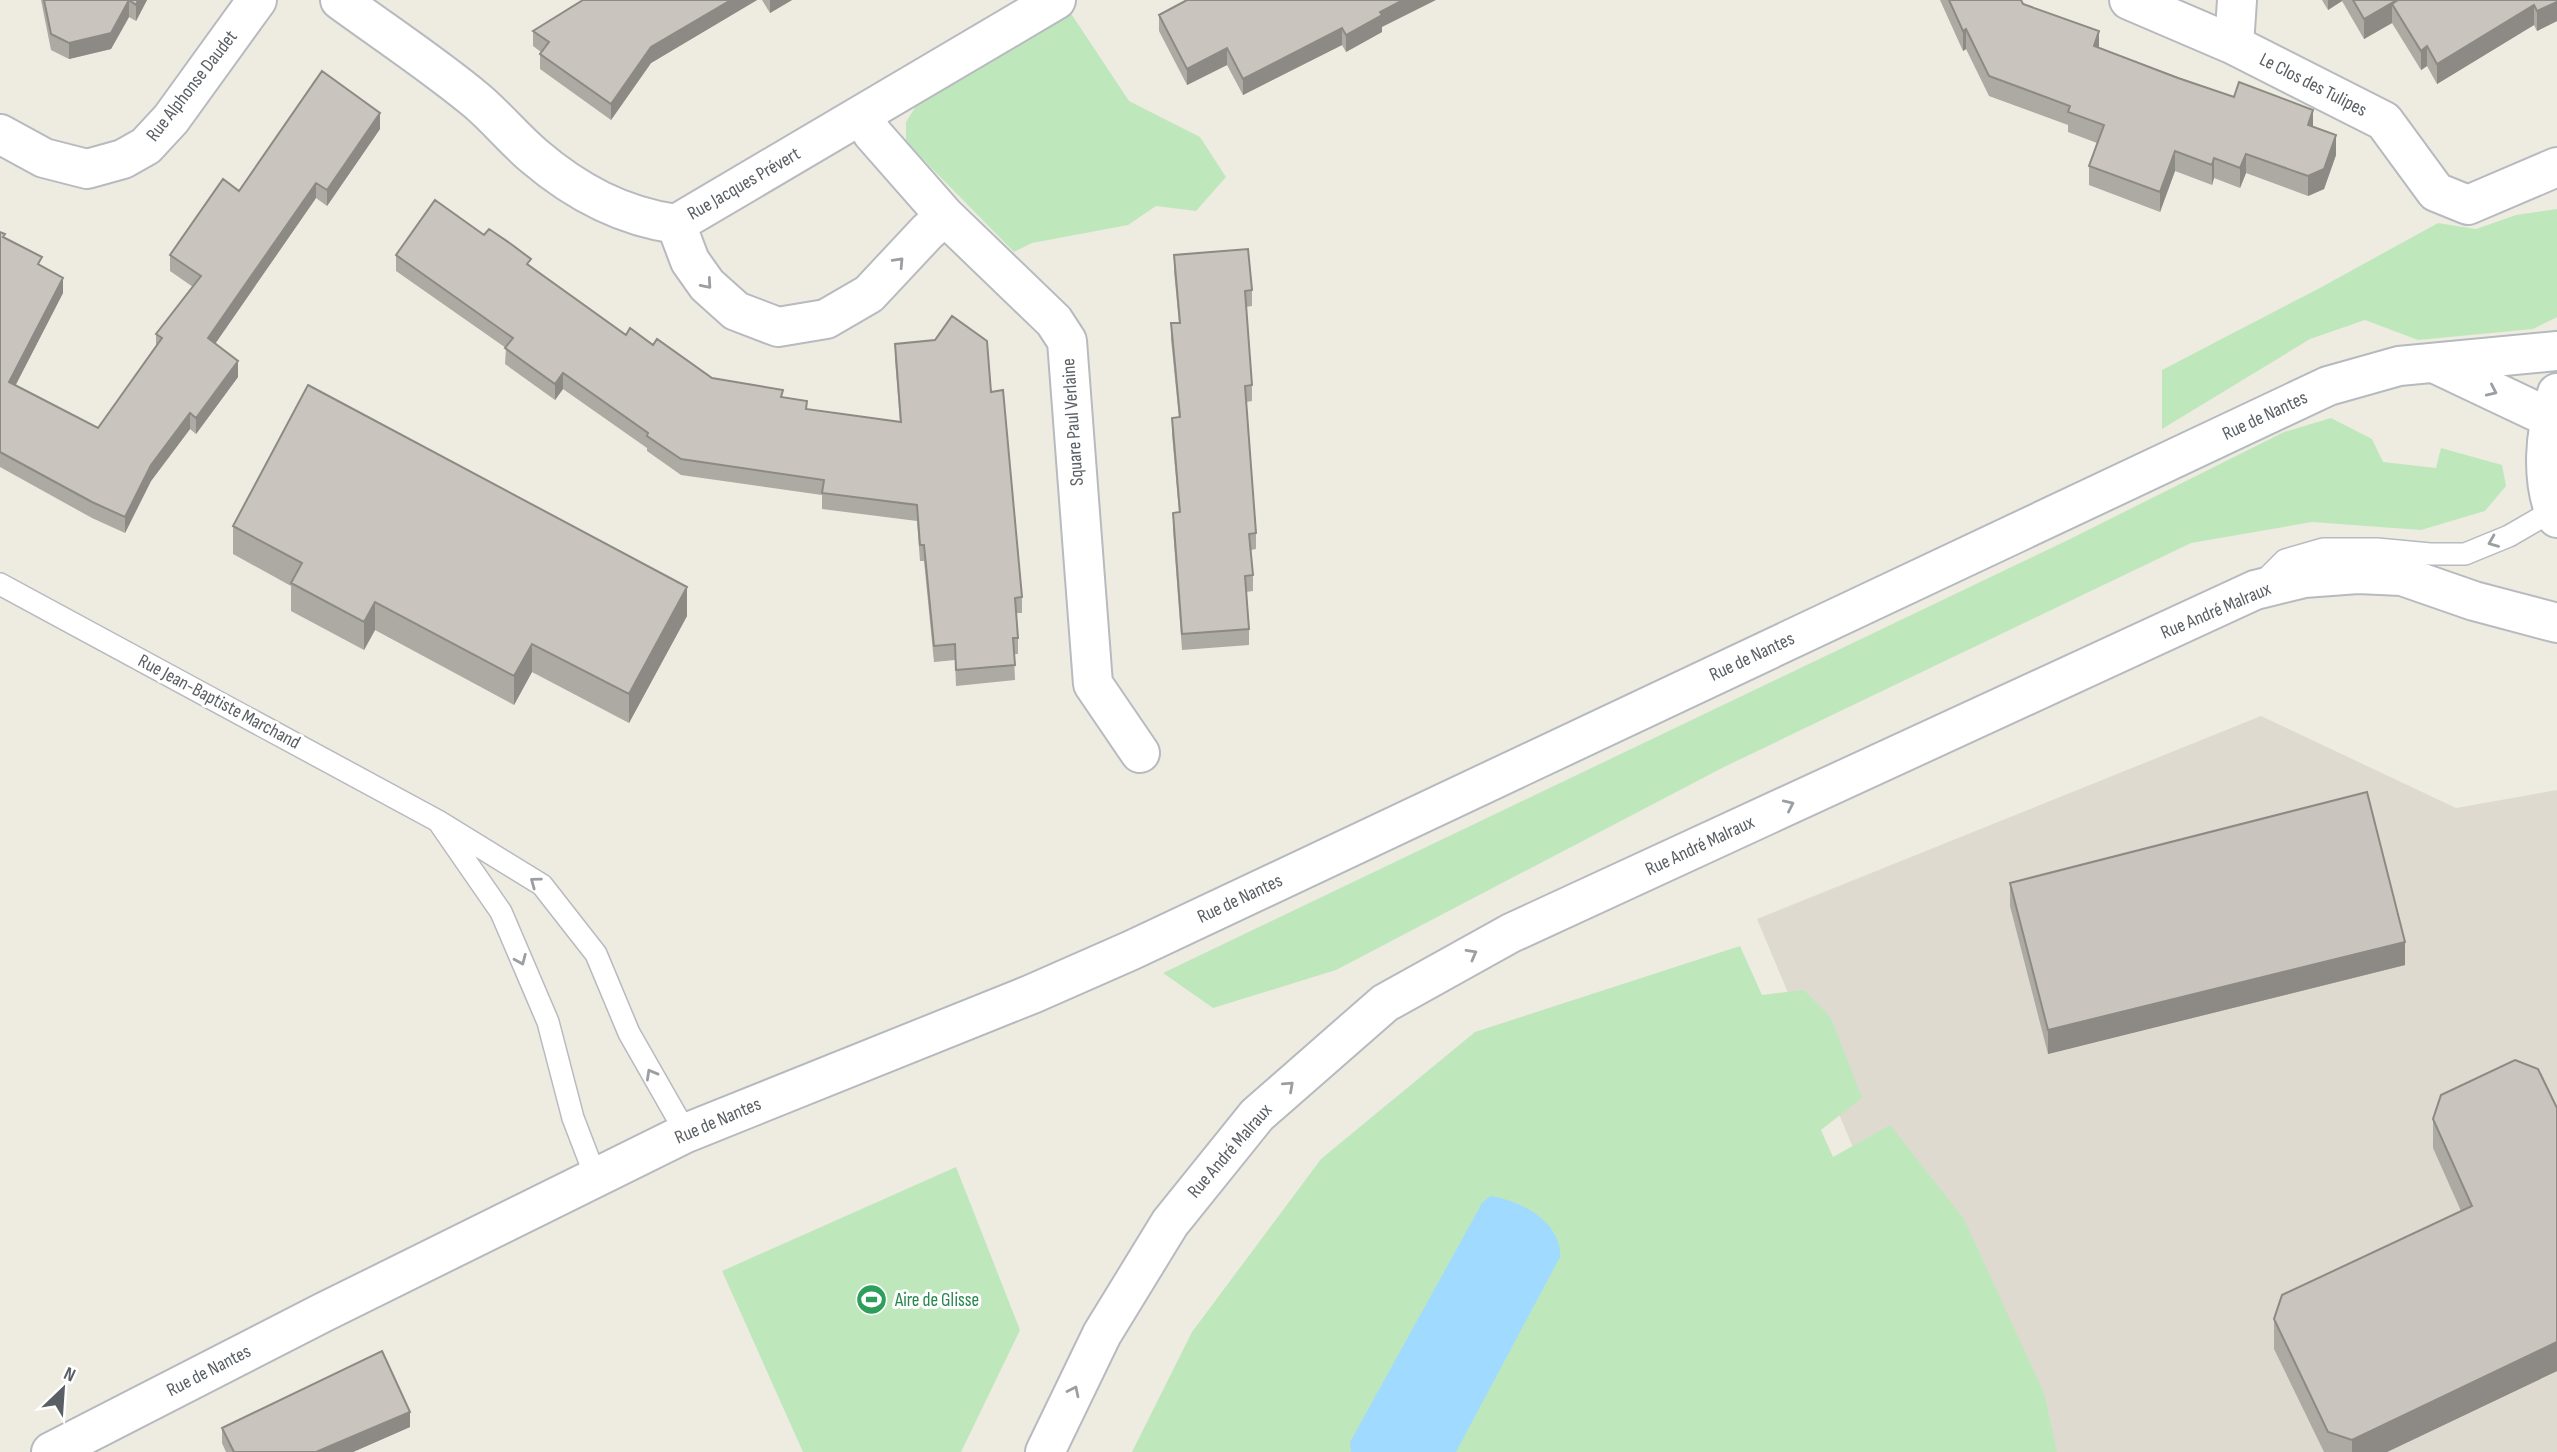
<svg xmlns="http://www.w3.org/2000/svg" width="2557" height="1452" font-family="'Sofia Sans Condensed',sans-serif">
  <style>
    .education { fill: #dedad0 }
    .green { fill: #bee8bc }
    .water { fill: #a1daff }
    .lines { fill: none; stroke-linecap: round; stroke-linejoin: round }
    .lane-casing { stroke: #b7babf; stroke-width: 24 }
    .street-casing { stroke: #b7babf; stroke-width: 42 }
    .secondary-casing { stroke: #b5babf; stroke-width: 42 }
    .lane { stroke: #fff; stroke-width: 21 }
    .street { stroke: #fff; stroke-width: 38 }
    .secondary { stroke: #fff; stroke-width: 38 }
    .wall { fill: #ada9a3 }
    .shaded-wall { fill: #8d8a85 }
    .building { fill: #c9c5be; stroke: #8d8a85; stroke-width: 2 }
    .oneway { stroke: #9c9fa2 }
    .labels { text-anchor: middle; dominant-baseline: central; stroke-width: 6; stroke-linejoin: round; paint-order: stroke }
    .street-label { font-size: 19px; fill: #5a5f64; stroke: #fff }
    .leisure-label { font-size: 19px; fill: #27864d; stroke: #fff; text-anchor: start }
  </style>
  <rect width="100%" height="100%" fill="#eeebe1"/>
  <path class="education" d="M2261,716l195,92 101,-18v662h-576l-224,-533z"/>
  <path class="green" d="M1070,12l59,89 71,36 26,40 -30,34 -40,-5 -28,19 -96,18 -18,9 -108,-110v-20l10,-16z
    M2557,209v108l-24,12 -115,11 -53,-20 -55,19 -148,90v-59l156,-81 120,-66 38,6 40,-14z
    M2331,418l41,21 11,23 53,6 5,-20 61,17 4,21 -21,25 -64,19 -109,-8 -121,21 -467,224 -388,203 -123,38 -50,-35 907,-434 214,-107z
    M1740,946l22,49 42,-5 27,28 31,80 -41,32 12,27 57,-32 74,94 80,174 13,59h-925l60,-120 129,-173 154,-127z
    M956,1167l64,163 -59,122h-158l-81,-181z"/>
  <path class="water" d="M1490,1196c30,4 72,26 70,61l-104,195h-105l-1,-10 132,-239z"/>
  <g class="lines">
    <defs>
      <path id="lane" d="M2262,583l23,-23 38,-11h54l53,5h35l44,-18 45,-26
        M0,584l438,237
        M596,1178l-23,-60 -25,-96 -47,-110 -63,-91 104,64 54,69 33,79 57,100"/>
      <path id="street" d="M340,0c45,33 94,65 137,101 20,17 37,38 57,55 42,36 87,60 142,68l380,-224
        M2129,0l105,45 150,76 52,71 32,13 89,-38
        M2234,45l3,-45
        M864,114l8,19 73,83 109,105 13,20 26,343 47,69
        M0,134l44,24 43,11 36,-10 23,-13 25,-27 86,-119
        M676,224l14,37 17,24 29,26 42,16 48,-8 43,-25 58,-62 18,-16
        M1045,1452l57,-118 68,-111 87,-108 128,-112 126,-70 744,-343 49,-12 54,-4 44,2 72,25 83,22"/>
      <path id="secondary" d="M2436,364l114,54
        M2557,393c-12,39 -17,87 0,125
        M51,1452l273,-140 362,-179 346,-139 100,-44 1196,-564 71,-20 158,-15"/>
    </defs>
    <use href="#lane" class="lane-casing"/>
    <use href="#street" class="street-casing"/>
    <use href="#secondary" class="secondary-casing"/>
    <use href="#lane" class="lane"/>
    <use href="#street" class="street"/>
    <use href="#secondary" class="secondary"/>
  </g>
  <path class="wall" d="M41,0h106l-11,21 -7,-4 -18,32 -42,10 -18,-9z
    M583,0h174l-106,63 -40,57 -71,-51v-15l1,-2 -8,-6v-15z
    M762,0h30l-22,13z
    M1940,0h81l2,4 76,44 214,79 23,28 -12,34 -16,7 -62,-23 -6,15 -26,-10 -2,7 -37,-14 -15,41 -71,-27v-19l8,-23 -29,-11v-7l-79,-29 -23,-47 -3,2z
    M2322,0h235v21l-20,10 -3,-6 -97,59 -10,-18 -6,4 -29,-47 -28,16 -22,-38 -14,9z
    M1159,15l223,12v5l-36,20 -4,-7 -99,50 -16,-30 -40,20 -28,-54z
    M380,129l-53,77 -11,-8 -101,146 23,33 -42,57 -6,-5 -39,52 -26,52 -33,-15 -92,-51v-235l5,6 37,28 21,27 -48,93 83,42 58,-81v-13l37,-47 -23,-16v-16l69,-64z
    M396,255l135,12 95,68 27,10 59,33 71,19 24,13 93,12 -5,-63v-15l96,48 31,205v16h-6l2,25v16h-4l1,26 -59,6 -1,-26 -21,2 -10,-101h-4l-3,-40 -95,-12v-14l-141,-20 -34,-24v-3l-84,-59 -8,11 -50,-36 1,-16 -110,-77z
    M1174,255l78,35v16l-6,1 6,78v16l-6,1 10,131v16l-5,1 2,25v16l-7,1 3,37v16l-67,5 -9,-121v-16l6,-1 -7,-78v-16h7l-8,-79v-16h8l-5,-52z
    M233,526l454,90 -58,107 -97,-51 -18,33 -139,-75 -11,20 -73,-39v-25l-58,-32z
    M2010,883l395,82 -357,89 -38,-148z
    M2557,1108v263l-170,81h-63l-50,-103v-30l187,-108 -28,-63v-29z
    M410,1427l-57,25h-127l-4,-9v-15z"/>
  <path class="shaded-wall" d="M129,0v17l-18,32 -42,10v-16z
    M138,0h9l-11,21v-16z
    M731,0h26l-106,63 -40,57v-16l40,-57z
    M770,0h22l-22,13z
    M1403,0h33l-54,27v5l-36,20v-17l34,-23z
    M2328,0h14v1l-14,9z
    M2397,0l-5,4v19l-28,16v-20z
    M2557,2v19l-20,10v-20z
    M2534,5v20l-97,59v-20z
    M1342,28v17l-99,50v-16z
    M1966,29v20l-3,2v-20z
    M2099,31v20l-5,-5z
    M2427,46v20l-6,4v-19z
    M1227,48v17l-40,20v-16z
    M2313,110v20l-5,-5z
    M380,113v16l-53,77v-16z
    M2336,135v20l-12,34 -16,7v-20z
    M2175,151v20l-15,41v-20z
    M2246,154v19l-6,15v-20z
    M2214,158v20l-2,7v-20z
    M316,183v15l-108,156v-16z
    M63,278v15l-54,105v-16z
    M238,361v16l-42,57v-16z
    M563,373v16l-8,11v-16z
    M190,413v16l-39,52 -26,52v-16l26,-52z
    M687,587v29l-58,107v-29z
    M375,602v28l-11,20v-28z
    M532,644v28l-18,33v-29z
    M2405,942v23l-357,89v-24z
    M2557,1342v29l-170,81h-35v-12z
    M410,1412v15l-57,25h-37z"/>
  <path class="building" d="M44,0h94l-2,5 -7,-5 -18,33 -42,10 -18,-9z
    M583,0h148l-80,47 -40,57 -71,-50 9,-12 -16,-11z
    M1187,0h216l-23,12 2,3 -36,20 -4,-7 -99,51 -16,-31 -40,21 -28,-54z
    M1949,0h72l2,4 76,27 -5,15 84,32 56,19 5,-15 74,28 -5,15 28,10 -12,34 -16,7 -62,-22 -6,14 -26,-10 -2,7 -37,-14 -15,41 -71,-26 15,-41 -36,-13 2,-6 -81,-30 -23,-47 -3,2z
    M2353,0h44l-33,19z
    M2398,0h159v2l-20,9 -3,-6 -97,59 -10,-18 -6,5 -29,-47z
    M322,71l58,42 -53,77 -11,-7 -108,155 30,23 -42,57 -6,-5 -39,52 -26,52 -33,-15 -92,-50v-220l5,2 -2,3 39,20 -4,7 25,14 -54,104 89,46 64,-90 -6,-4 45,-58 -31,-21 53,-76 16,12z
    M435,200l49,35 5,-6 22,15 20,15 -4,5 99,71 4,-7 23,17 4,-6 55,39 71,12 -2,7 26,4 -1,8 95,13 -6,-78 40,-4 17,-24 35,25 4,51 12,-2 19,207 -7,1 3,40h-5l2,27 -59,5 -1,-26 -21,2 -10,-101h-4l-3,-40 -95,-12 2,-13 -143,-21 -34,-23 1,-3 -85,-60 -8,11 -50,-36 8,-10 -117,-83z
    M1248,249l4,41 -7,1 7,94 -7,1 11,147 -7,1 4,41 -8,1 4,53 -67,5 -9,-121 7,-1 -8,-94 8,-1 -9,-94h9l-6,-68z
    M308,385l379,202 -58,107 -97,-50 -18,32 -139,-74 -11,20 -73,-39 11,-20 -69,-37z
    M2367,792l38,150 -357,88 -38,-147z
    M2515,1060l23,9 19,39v234l-205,98 -24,-8 -54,-113 8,-24 190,-89 -39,-87 8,-24z
    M382,1351l28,61 -94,40h-82l-12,-24z"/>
  <defs><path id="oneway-chevron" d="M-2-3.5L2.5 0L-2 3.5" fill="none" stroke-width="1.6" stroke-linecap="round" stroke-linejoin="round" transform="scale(1.75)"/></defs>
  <g class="oneway">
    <use href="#oneway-chevron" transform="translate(899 262) rotate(-47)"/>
    <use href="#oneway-chevron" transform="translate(707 284) rotate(49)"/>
    <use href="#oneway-chevron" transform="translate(2492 391) rotate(25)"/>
    <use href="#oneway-chevron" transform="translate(2493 542) rotate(158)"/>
    <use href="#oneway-chevron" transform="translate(1789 805) rotate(-25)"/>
    <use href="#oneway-chevron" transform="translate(535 882) rotate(-144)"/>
    <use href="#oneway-chevron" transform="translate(1472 954) rotate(-29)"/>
    <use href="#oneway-chevron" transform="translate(521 960) rotate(67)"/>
    <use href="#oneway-chevron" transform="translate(651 1074) rotate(-119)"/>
    <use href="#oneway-chevron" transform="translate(1289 1086) rotate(-42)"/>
    <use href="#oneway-chevron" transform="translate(1074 1391) rotate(-64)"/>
  </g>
  <defs>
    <symbol id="stadium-disc" viewBox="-11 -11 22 22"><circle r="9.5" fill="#2e9e5b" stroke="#fff"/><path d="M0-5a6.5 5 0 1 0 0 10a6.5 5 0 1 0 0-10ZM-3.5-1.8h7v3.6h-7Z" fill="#fff"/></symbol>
  </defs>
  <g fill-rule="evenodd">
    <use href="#stadium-disc" x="854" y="1282" width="35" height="35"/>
  </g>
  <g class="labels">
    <g class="street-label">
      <text transform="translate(2313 85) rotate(27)">Le Clos des Tulipes</text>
      <text transform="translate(192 86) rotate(-52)">Rue Alphonse Daudet</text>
      <text transform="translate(744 184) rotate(-30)">Rue Jacques Prévert</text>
      <text transform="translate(2265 416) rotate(-25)">Rue de Nantes</text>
      <text transform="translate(1073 422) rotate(-94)">Square Paul Verlaine</text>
      <text transform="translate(2216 611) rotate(-23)">Rue André Malraux</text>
      <text transform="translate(1752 657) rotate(-25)">Rue de Nantes</text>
      <text transform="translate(219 702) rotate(28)">Rue Jean-Baptiste Marchand</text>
      <text transform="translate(1700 846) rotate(-25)">Rue André Malraux</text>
      <text transform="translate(1240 899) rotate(-25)">Rue de Nantes</text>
      <text transform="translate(718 1121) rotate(-23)">Rue de Nantes</text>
      <text transform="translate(1230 1151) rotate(-49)">Rue André Malraux</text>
      <text transform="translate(209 1371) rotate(-27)">Rue de Nantes</text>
    </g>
    <g class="leisure-label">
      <text x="895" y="1300">Aire de Glisse</text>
    </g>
  </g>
  <g transform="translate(63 1389) rotate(25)" stroke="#ffffff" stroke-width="5" paint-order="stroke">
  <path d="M0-5L12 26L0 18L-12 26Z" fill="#5a5f64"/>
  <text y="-10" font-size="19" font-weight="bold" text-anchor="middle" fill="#5a5f64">N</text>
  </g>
</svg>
